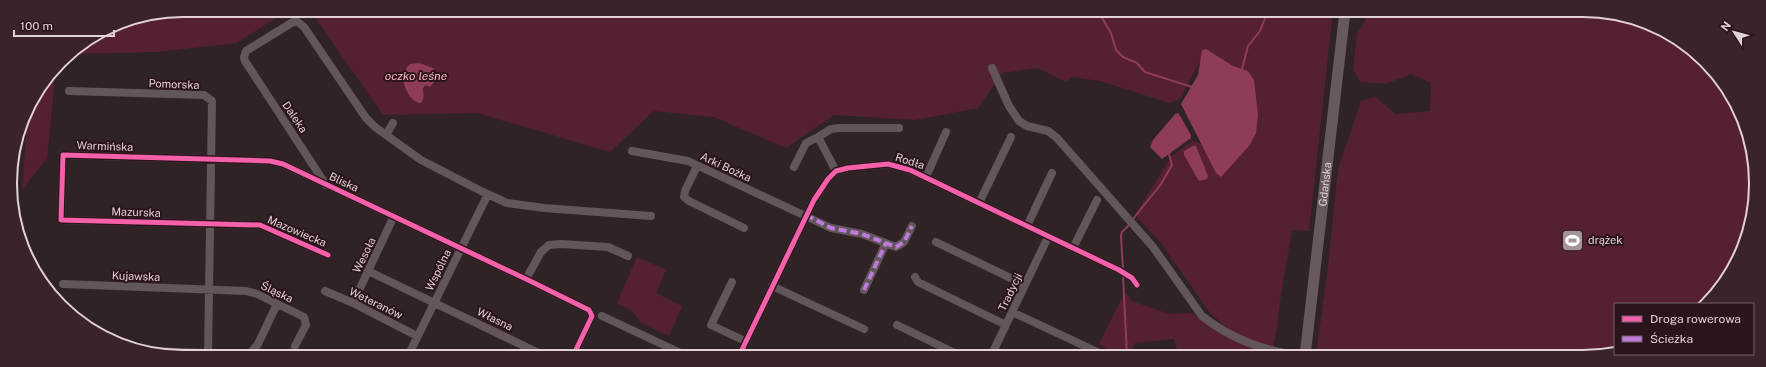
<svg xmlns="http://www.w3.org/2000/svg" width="1766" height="367" font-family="'Public Sans',sans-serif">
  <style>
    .green { fill: #562033 }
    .water { fill: #8e3c57 }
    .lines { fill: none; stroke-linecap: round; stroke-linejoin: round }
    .stream { stroke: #8e3c57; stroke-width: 2 }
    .minor { stroke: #63565a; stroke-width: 8 }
    .secondary { stroke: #68595c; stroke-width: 11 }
    .quiet { stroke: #bd7bd9; stroke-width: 4; stroke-dasharray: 8 4; stroke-linecap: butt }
    .cycleway-casing { stroke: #2b141b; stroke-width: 8 }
    .cycleway { stroke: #f560ab; stroke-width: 5 }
    .labels { text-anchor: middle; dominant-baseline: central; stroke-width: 4; stroke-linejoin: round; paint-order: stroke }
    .street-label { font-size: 11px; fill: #e2d1d5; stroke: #2b141b }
    .poi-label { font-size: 11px; fill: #e2d1d5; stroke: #2b141b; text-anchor: start }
    .water-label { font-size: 12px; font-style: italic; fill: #feb3c7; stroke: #2b141b }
    .rim { fill: none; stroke: #e2d1d5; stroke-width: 2 }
  </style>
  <rect width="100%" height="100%" fill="#2f2326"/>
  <path class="green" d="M184,10h104l-51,33 -80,9 -87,2 47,-31z
    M310,10l1023,1 -24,220 -17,-1 -12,71 -3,27 -4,19 -35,-10 -28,-24 -49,-70 -26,-28 36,-58 21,-16 8,2 20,29 -18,-114 -23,42 -10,3 -69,-22 -29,-4 -5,5 -28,-14 -36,5 -24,35 -63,12 -81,-5 -48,33 -72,-31 -60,-6 -44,41 -133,-39 -94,2z
    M1371,11h234l64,22 51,45 30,60 5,68 -17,54 -31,44h-92v47l-21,6 -274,-1 -3,-9 11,-81 10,-97 23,-68 14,-4 21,17 34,-3 1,-28 -20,-9 -25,10 -26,-2 -7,-13 4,-35z
    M56,68l-9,90 -25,32 6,-81z
    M637,257l29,13 -10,23 26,13 -13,30 -28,-13 -10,-13 -14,-7z
    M1125,292l7,9 37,13 23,-1 15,11 41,22 30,10h-99l-5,-17 -39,4 -5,13h-10l-21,-12z"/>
  <path class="water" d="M1206,49l27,17 15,5 6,9 4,35 -2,18 -7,13 -28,31 -5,-4 -35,-69 17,-29 4,-25z
    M419,63l14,5 5,9 -8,10 -4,-2 -3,3c0,6 2,9 -2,15 -10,0 -17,-15 -18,-25 0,-6 3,-10 7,-14z
    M1176,113l3,1 12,21v3l-29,21 -12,-12 3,-7z
    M1193,146h3l12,30 -1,3 -8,2 -15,-26v-4z"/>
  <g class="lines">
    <path class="stream" d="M1098,11l13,22 5,17 7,7 14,6 8,9 47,15
      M1242,69l6,-23 12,-15 8,-20
      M1133,219l28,-35 11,-19 -3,-11
      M1123,269l-2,-33 1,-4 7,-7
      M1123,276l4,80"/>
    <path class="minor" d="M992,68l17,38 10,15 8,5 21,5 9,7 96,109 49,69c32,25 63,35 103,40
      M69,91l135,4 8,6 -4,255
      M386,135l7,-12
      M818,137l13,-8 8,-1h60
      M632,151l56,10 143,67 31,6 34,13 8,-5 8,-16
      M697,166l-12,25 -1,6 5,4 55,27
      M794,167l12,-24 12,-6 18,34
      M926,177l20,-45
      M326,185l-81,-124 -1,-4 2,-6 47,-29h5l6,5 62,91 9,9 46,33 62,32 24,11 37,5 107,8
      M979,203l32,-66
      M1027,226l25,-53
      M936,242l89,43
      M1073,248l24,-48
      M328,255l-68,-30 -199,-5 2,-65 207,6 13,3 243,115 63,31 3,6 -19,40
      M368,271l177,85
      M915,277l3,5 88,43
      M526,279l15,-27 8,-7 12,-1 47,3 20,9
      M732,282l-21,43 34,16
      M63,284l183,7 11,3 47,23 2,8 -11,21
      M772,286l92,43
      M864,290l22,-47
      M325,291l28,12 64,33
      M353,303l41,-87
      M1012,312l94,44
      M602,316l85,40
      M897,325l64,31
      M149,351l59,2
      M248,356l10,-12 19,-40
      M408,356l80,-162
      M739,356l75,-156 14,-21 8,-8 12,-3 40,-4 22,6 209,100 13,8 5,7
      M991,356l57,-119"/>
    <path class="secondary" id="s1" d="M1305,356l40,-345"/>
    <path class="quiet" d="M806,215l25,13 31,6 34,13 8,-5 8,-16
      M864,290l22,-47"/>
    <defs>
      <path id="cycleway" d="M328,255l-68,-30 -199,-5 2,-65 207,6 13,3 243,115 63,31 3,6 -19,40
        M739,356l75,-156 14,-21 8,-8 12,-3 40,-4 22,6 209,100 13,8 5,7"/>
    </defs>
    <use href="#cycleway" class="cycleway-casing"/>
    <use href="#cycleway" class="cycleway"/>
  </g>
  <defs>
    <symbol id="stadium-square" viewBox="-11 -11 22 22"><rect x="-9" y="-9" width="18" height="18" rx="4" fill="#a39498" stroke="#2b141b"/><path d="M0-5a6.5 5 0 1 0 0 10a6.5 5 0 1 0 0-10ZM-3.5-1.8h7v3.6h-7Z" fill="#fff"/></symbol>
  </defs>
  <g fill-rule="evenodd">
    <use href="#stadium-square" x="1560" y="228" width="25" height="25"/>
  </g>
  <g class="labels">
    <g class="street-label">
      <text transform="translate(174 84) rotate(2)">Pomorska</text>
      <text transform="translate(295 117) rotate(56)">Daleka</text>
      <text transform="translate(105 146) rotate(2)">Warmińska</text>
      <text transform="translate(910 161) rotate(18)">Rodła</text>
      <text transform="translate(726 167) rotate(25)">Arki Bożka</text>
      <text transform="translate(344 182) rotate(25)">Bliska</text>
      <text stroke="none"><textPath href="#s1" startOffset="173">Gdańska</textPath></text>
      <text transform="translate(136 212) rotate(2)">Mazurska</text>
      <text transform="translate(297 231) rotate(23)">Mazowiecka</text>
      <text transform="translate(364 255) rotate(-64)">Wesoła</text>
      <text transform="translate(438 270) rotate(-64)">Wspólna</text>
      <text transform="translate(136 276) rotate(2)">Kujawska</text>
      <text transform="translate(277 292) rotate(25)">Śląska</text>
      <text transform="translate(1010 292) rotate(-64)">Tradycji</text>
      <text transform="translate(376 303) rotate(26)">Weteranów</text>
      <text transform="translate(495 319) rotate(26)">Własna</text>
    </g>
    <g class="poi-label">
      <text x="1588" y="240">drążek</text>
    </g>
    <g class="water-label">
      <text x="416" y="76">oczko leśne</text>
    </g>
  </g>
  <path d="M0 0H1766V367H0ZM183 17H1583A166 166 0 0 1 1749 183V184A166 166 0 0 1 1583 350H183A166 166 0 0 1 17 184V183A166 166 0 0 1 183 17Z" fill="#3a232a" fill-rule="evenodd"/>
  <path class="rim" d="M183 17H1583A166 166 0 0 1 1749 183V184A166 166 0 0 1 1583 350H183A166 166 0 0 1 17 184V183A166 166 0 0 1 183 17Z"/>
  <rect x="1614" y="303" width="140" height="52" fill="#2b141b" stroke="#746065"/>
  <rect x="1622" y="316" width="20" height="6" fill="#f560ab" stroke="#746065"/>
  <text x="1650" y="323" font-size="12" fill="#e2d1d5">Droga rowerowa</text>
  <rect x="1622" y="336" width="20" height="6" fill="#bd7bd9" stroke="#746065"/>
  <text x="1650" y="343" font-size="12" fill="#e2d1d5">Ścieżka</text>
  <g transform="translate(1734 32) rotate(306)" stroke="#2b141b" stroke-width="3" paint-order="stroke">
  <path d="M0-3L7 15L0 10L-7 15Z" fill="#e2d1d5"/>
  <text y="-6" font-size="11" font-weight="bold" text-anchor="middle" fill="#e2d1d5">N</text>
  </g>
  <path d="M14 30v6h100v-6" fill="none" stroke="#e2d1d5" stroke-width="2"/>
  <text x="20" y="30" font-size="12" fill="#e2d1d5" stroke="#2b141b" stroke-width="3" paint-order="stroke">100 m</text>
</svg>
